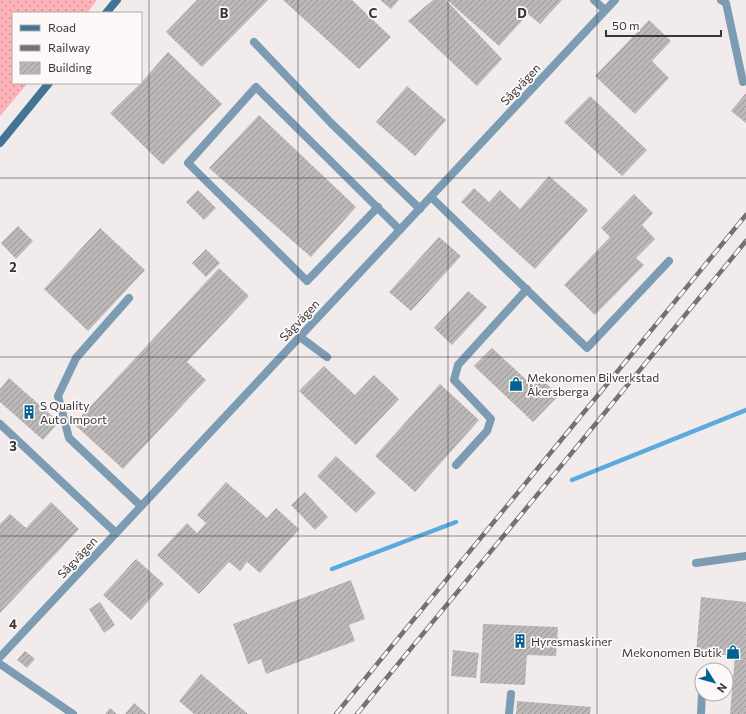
<svg xmlns="http://www.w3.org/2000/svg" width="746" height="714" font-family="Commissioner,sans-serif">
  <style>
    .grass { fill: url(#grass-dots) }
    .lines { fill: none; stroke-linecap: round; stroke-linejoin: round }
    .stream { stroke: #5aaadf; stroke-width: 4.5 }
    .building { fill: url(#building-hatch) }
    .lane { stroke: #7c9cb4; stroke-width: 8 }
    .street { stroke: #7c9cb4; stroke-width: 8 }
    .secondary { stroke: #437496; stroke-width: 8 }
    .rail-casing { stroke: #757172; stroke-width: 4.5 }
    .rail { stroke: #fef9f9; stroke-width: 3; stroke-dasharray: 9; stroke-linecap: butt }
    .grid { fill: none; stroke: #383636; stroke-width: 1; stroke-opacity: 0.55 }
    .labels { text-anchor: middle; dominant-baseline: central; stroke-width: 3.5; stroke-linejoin: round; paint-order: stroke }
    .street-label { font-size: 12px; fill: #383636; stroke: #fef9f9 }
    .poi-label { font-size: 12px; fill: #383636; stroke: #fef9f9; text-anchor: start }
    .grid-label { font-size: 13px; text-anchor: middle; font-weight: bold; fill: #383636; stroke: #fef9f9; stroke-width: 3.5; stroke-linejoin: round; paint-order: stroke }
  </style>
  <defs>
    <pattern id="grass-dots" width="8" height="8" patternUnits="userSpaceOnUse"><rect width="8" height="8" fill="#feb3b9"/><path d="M2 2h.1M6 6h.1" fill="none" stroke="#cf9297" stroke-width="1.8" stroke-linecap="round"/></pattern>
    <pattern id="building-hatch" width="6" height="6" patternUnits="userSpaceOnUse"><rect width="6" height="6" fill="#bdb8b8"/><path d="M-1 1l2-2M0 6l6-6M5 7l2-2" fill="none" stroke="#9b9696"/></pattern>
  </defs>
  <rect width="100%" height="100%" fill="#f1ebec"/>
  <path class="grass" d="M0,0h97l-10,13h-74v70h15l-28,33z"/>
  <g class="lines">
    <path class="stream" d="M572,480l174,-70
      M332,569l124,-47"/>
  </g>
  <path class="building" d="M197,0h71l-66,67 -36,-35z
    M283,0h69l39,37 -32,32z
    M380,0h19l-8,9z
    M433,0h13l56,59 -25,27 -69,-65z
    M447,0h115l-22,24 -12,-10 -29,32z
    M649,20l22,21 -19,20 17,17 -34,36 -40,-38z
    M168,52l54,52 -59,61 -53,-52 31,-30z
    M407,86l39,34 -31,36 -39,-34z
    M746,93v30l-15,-12z
    M590,96l57,54 -25,26 -58,-54z
    M259,115l97,92 -45,50 -102,-89z
    M549,176l39,34 -53,59 -74,-67 13,-14 15,14 11,-12 20,19z
    M198,190l18,18 -12,12 -18,-18z
    M634,194l19,19 -11,12 13,14 -19,19 8,7 -49,50 -31,-30 46,-48 -9,-9z
    M18,226l15,15 -17,18 -15,-16z
    M100,228l45,42 -57,61 -44,-42z
    M439,237l22,19 -50,55 -22,-19z
    M206,249l14,14 -14,14 -14,-14z
    M219,268l30,28 -62,66 19,18 -83,89 -49,-45z
    M468,291l19,16 -35,38 -18,-17z
    M492,348l41,38 7,-8 19,17 -26,27 -59,-56z
    M324,366l31,29 19,-20 25,24 -43,46 -57,-54z
    M9,378l50,44 -16,18 -43,-38v-13z
    M440,384l39,36 -64,72 -40,-36z
    M336,456l40,37 -20,20 -39,-37z
    M226,482l41,36 9,-10 23,21 -39,44 -13,-11 -7,9 -11,-9 -30,32 -42,-39 30,-32 10,10 9,-10 -9,-8z
    M305,492l23,25 -13,13 -24,-25z
    M51,502l28,27 -79,84v-89l10,-10 16,14z
    M136,559l28,25 -33,36 -28,-25z
    M351,580l14,39 -16,6 6,16 -89,33 -5,-15 -13,5 -15,-40z
    M701,597l45,5v112h-16l5,-58 -39,-4z
    M100,602l15,23 -11,8 -15,-24z
    M483,624l75,3 -2,29 -29,-1 -2,30 -45,-2z
    M453,650l26,3 -3,25 -25,-2z
    M25,651l10,8 -8,9 -10,-8z
    M201,674l47,40h-54l-15,-13z
    M517,701l74,6 -1,7h-74z
    M134,703l13,11h-22z
    M110,708l7,6h-12z"/>
  <g class="lines">
    <path class="lane" d="M594,0l11,10
      M721,0l5,3 17,79
      M254,42l77,81 89,86
      M431,197l156,151 82,-87
      M378,207l-71,74 -119,-118 68,-76 144,143
      M129,298l-53,60 -18,38 11,42 72,68
      M300,337l27,20
      M456,465l31,-34 4,-12 -37,-39 4,-15 69,-76
      M696,563l50,-7
      M0,664l73,50
      M509,714l2,-20
      M701,714l1,-21"/>
    <path class="street" d="M0,424l116,109
      M0,657l615,-657"/>
    <path class="secondary" d="M106,13l11,-13
      M0,143l49,-60"/>
    <defs>
      <path id="rail" d="M336,714l410,-499
        M357,714l389,-473"/>
    </defs>
    <use href="#rail" class="rail-casing"/>
    <use href="#rail" class="rail"/>
  </g>
  <path class="grid" d="M149,0v714M298,0v714M448,0v714M597,0v714M0,178h746M0,357h746M0,536h746"/>
  <defs>
    <symbol id="shop-bare" viewBox="-9 -9 18 18"><path d="M-5-2.5h2.3a2.7 3.5 0 0 1 5.4 0H5L5.5 6h-11ZM-1.5-2.5h3a1.5 2.3 0 0 0-3 0Z" fill="#016191" stroke="#fef9f9" stroke-width="2.5" paint-order="stroke"/></symbol>
    <symbol id="building-bare" viewBox="-9 -9 18 18"><path d="M-4-6H4V6H1V3H-1V6H-4ZM-2.5-4.3h1.7v1.8h-1.7ZM.8-4.3h1.7v1.8H.8ZM-2.5-1h1.7V.8h-1.7ZM.8-1h1.7V.8H.8Z" fill="#016191" stroke="#fef9f9" stroke-width="2.5" paint-order="stroke"/></symbol>
  </defs>
  <g fill-rule="evenodd">
    <use href="#shop-bare" x="506" y="374" width="20" height="20"/>
    <use href="#building-bare" x="19" y="402" width="20" height="20"/>
    <use href="#building-bare" x="510" y="631" width="20" height="20"/>
    <use href="#shop-bare" x="723" y="642" width="20" height="20"/>
  </g>
  <g class="labels">
    <g class="street-label">
      <text transform="translate(520 84) rotate(-47)">Sågvägen</text>
      <text transform="translate(299 320) rotate(-47)">Sågvägen</text>
      <text transform="translate(77 557) rotate(-47)">Sågvägen</text>
    </g>
    <g class="poi-label">
      <text x="527" y="377">Mekonomen Bilverkstad<tspan x="527" dy="14">Åkersberga</tspan></text>
      <text x="40" y="405">S Quality<tspan x="40" dy="14">Auto Import</tspan></text>
      <text x="531" y="641">Hyresmaskiner</text>
      <text x="722" y="652" text-anchor="end">Mekonomen Butik</text>
    </g>
  </g>
  <g class="grid-label">
    <text x="224" y="18">B</text>
    <text x="373" y="18">C</text>
    <text x="522" y="18">D</text>
    <text x="13" y="272">2</text>
    <text x="13" y="451">3</text>
    <text x="13" y="629">4</text>
  </g>
  <rect x="12" y="12" width="130" height="72" fill="#fef9f9" stroke="#afabab"/>
  <rect x="20" y="25" width="20" height="6" fill="#437496" stroke="#afabab"/>
  <text x="48" y="32" font-size="12" fill="#383636">Road</text>
  <rect x="20" y="45" width="20" height="6" fill="#757172" stroke="#afabab"/>
  <text x="48" y="52" font-size="12" fill="#383636">Railway</text>
  <rect x="20" y="62" width="20" height="12" fill="url(#building-hatch)" stroke="#afabab"/>
  <text x="48" y="72" font-size="12" fill="#383636">Building</text>
  <g transform="translate(714 682) rotate(127)"><circle r="19" fill="#fef9f9" stroke="#afabab"/>
  <path d="M0-3L7 15L0 10L-7 15Z" fill="#016191"/>
  <text y="-6" font-size="11" font-weight="bold" text-anchor="middle" fill="#383636">N</text>
  </g>
  <path d="M606 30v6h115v-6" fill="none" stroke="#383636" stroke-width="2"/>
  <text x="612" y="30" font-size="12" fill="#383636" stroke="#fef9f9" stroke-width="3" paint-order="stroke">50 m</text>
</svg>
